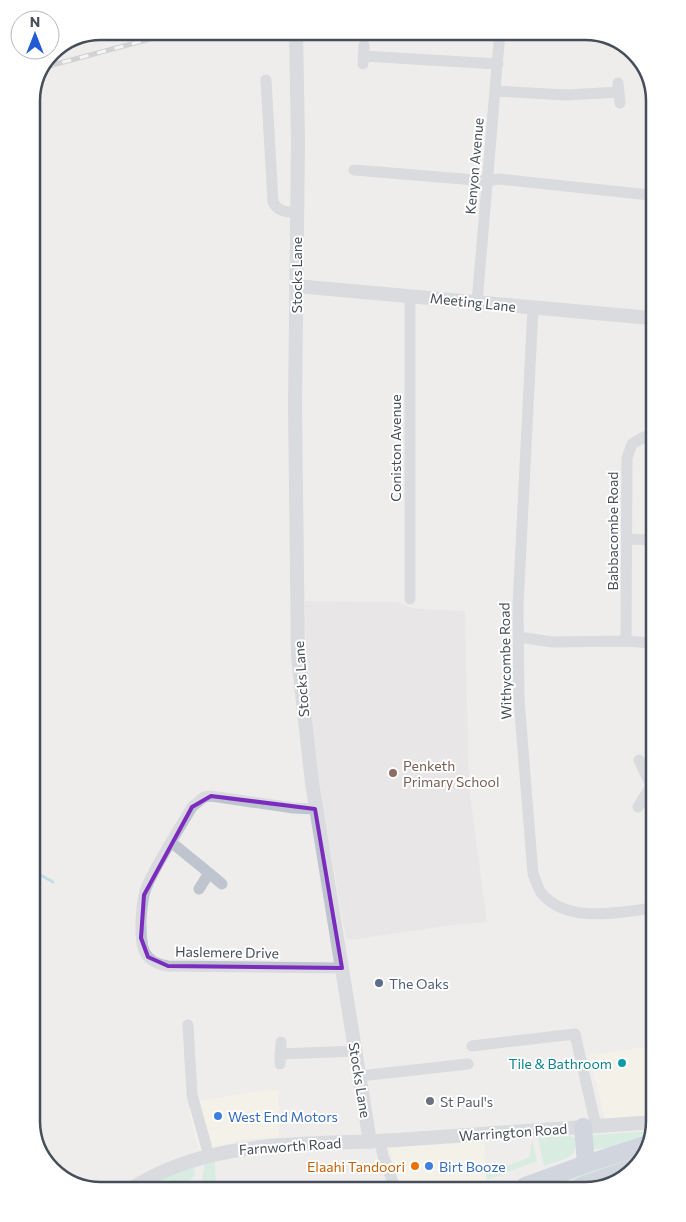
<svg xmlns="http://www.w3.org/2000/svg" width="686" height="1222" font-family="Commissioner,sans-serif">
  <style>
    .commercial { fill: #faf7e5 }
    .education { fill: #e0dede }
    .green { fill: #bcecd4 }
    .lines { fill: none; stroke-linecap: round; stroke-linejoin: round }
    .stream { stroke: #8bc9e7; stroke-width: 3 }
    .minor { stroke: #bec5ce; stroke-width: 11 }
    .tertiary { stroke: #bec5ce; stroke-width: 14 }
    .primary { stroke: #adb9cb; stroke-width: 18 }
    .rail-casing { stroke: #afb1b7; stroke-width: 5 }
    .rail { stroke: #fff; stroke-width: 3; stroke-dasharray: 9; stroke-linecap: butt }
    .marked { fill: none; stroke: #7b2cbf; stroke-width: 4; stroke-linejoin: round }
    .education-dot { fill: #8d6e63; stroke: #fff; stroke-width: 2 }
    .service-dot { fill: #5c6f8a; stroke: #fff; stroke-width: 2 }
    .culture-dot { fill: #0f9aa8; stroke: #fff; stroke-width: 2 }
    .worship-dot { fill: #6b7280; stroke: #fff; stroke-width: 2 }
    .shop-dot { fill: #3f7fe0; stroke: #fff; stroke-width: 2 }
    .food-dot { fill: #e8710a; stroke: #fff; stroke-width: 2 }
    .labels { text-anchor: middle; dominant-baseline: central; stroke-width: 4; stroke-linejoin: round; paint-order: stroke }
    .street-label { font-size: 14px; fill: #464e59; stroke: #fff }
    .education-label { font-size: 14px; fill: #785e54; stroke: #fff; text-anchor: start }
    .service-label { font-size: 14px; fill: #4e5e75; stroke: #fff; text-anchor: start }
    .culture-label { font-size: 14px; fill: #0d838f; stroke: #fff; text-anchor: end }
    .worship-label { font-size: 14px; fill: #5b616d; stroke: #fff; text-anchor: start }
    .shop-label { font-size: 14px; fill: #366cbe; stroke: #fff; text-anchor: start }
    .food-label { font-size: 14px; fill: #c56008; stroke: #fff; text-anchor: end }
    .rim { fill: none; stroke: #464e59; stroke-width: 2.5 }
  </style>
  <rect width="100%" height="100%" fill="#efedec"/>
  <path class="commercial" d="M654,1046l1,73 -49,3 -17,-67z
    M278,1090l1,47 -34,2 -46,13 -10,-41 11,-10 61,-10z
    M484,1143l3,37 -9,4 -12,1 -2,-2 -5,4 -58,1 -13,-44z"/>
  <path class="education" d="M305,601l92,1 15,6 9,1 44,2 4,176 18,135 -34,3 -103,15 -4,-2 -25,-139 -5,-40 -10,-93z"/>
  <path class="green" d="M653,1131l-2,5 -43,12 -15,1 -1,-12 2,-2z
    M571,1136l4,2c5,21 -15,22 -31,28l-6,-28z
    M532,1139l5,22 -50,19 -1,-6 44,-17z
    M646,1150l-3,9 -80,27h-10l-2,-4z
    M205,1160l10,1 1,28 -15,1z
    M193,1164l2,11 -13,15h-41z"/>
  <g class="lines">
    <path class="stream" d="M35,872l18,10"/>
    <path class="minor" d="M363,56l135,8
      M363,64l1,-19
      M266,80l7,122c5,10 14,10 23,10
      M618,83l2,20
      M496,91l70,4 53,-3
      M354,170l133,11 12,-2 151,16
      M410,296v303
      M477,303l23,-272
      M533,308l-15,297 1,95 14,174c3,6 5,16 10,21 27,29 76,17 111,13
      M627,539l25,1
      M519,637l33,5 74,-1 26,2
      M626,641l1,-183 5,-14 12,-7 7,-1
      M638,807l13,-21 -12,-26
      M315,809l-22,-1 -82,-12 -7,1 -12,10c-14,24 -34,54 -45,79 -5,11 -5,23 -6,34 0,24 -1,42 27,46l174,2
      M171,842l38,31
      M199,889l10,-16 13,11
      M188,1025l4,70 17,61
      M472,1046l103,-12 21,92
      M280,1054l76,-3
      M280,1064l1,-22
      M360,1076l108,-12
      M380,1141l3,15 12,32"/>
    <path class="tertiary" d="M296,31l2,111 -3,264 3,251 14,126 58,359
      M296,286l355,32
      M129,1190c81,-53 175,-44 268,-50 86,-6 172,-12 258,-18"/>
    <path class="primary" d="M583,1127l3,37
      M525,1186l61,-22 62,-20
      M581,1186l52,-18"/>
    <defs>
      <path id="rail" d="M45,67l135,-36"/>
    </defs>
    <use href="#rail" class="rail-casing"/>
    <use href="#rail" class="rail"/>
  </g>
  <path d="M0 0H686V1222H0ZM211,796l104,13 27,159 -174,-2 -20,-9 -7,-19 3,-43 48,-88z" fill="#efedec" fill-opacity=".55" fill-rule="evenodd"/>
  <path class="marked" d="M211,796l104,13 27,159 -174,-2 -20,-9 -7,-19 3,-43 48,-88z"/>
  <circle class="education-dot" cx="393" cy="773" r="5"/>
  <circle class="service-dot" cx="379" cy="983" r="5"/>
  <circle class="culture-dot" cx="622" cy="1063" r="5"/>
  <circle class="worship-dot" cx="430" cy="1101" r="5"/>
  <g class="shop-dot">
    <circle cx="218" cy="1116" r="5"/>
    <circle cx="429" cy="1166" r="5"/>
  </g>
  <circle class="food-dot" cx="415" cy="1166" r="5"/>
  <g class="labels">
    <g class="street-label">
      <text transform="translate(474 166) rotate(-85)">Kenyon Avenue</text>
      <text transform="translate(296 275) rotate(-90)">Stocks Lane</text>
      <text transform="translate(473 302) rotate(6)">Meeting Lane</text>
      <text transform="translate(395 448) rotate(-90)">Coniston Avenue</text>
      <text transform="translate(612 531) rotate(-90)">Babbacombe Road</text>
      <text transform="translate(505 661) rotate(-91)">Withycombe Road</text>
      <text transform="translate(301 679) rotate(-94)">Stocks Lane</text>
      <text transform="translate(227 952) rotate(1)">Haslemere Drive</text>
      <text transform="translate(360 1080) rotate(81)">Stocks Lane</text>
      <text transform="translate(513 1132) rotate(-4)">Warrington Road</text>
      <text transform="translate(290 1146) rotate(-4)">Farnworth Road</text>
    </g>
    <g class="education-label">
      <text x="403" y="765">Penketh<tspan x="403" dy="16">Primary School</tspan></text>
    </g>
    <g class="service-label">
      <text x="389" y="983">The Oaks</text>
    </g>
    <g class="culture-label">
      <text x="612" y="1063">Tile &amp; Bathroom</text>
    </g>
    <g class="worship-label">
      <text x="440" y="1101">St Paul's</text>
    </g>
    <g class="shop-label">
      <text x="228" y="1116">West End Motors</text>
      <text x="439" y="1166">Birt Booze</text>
    </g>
    <g class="food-label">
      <text x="405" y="1166">Elaahi Tandoori</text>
    </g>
  </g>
  <path d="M0 0H686V1222H0ZM101 40H585A61 61 0 0 1 646 101V1121A61 61 0 0 1 585 1182H101A61 61 0 0 1 40 1121V101A61 61 0 0 1 101 40Z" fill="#fff" fill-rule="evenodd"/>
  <path class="rim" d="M101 40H585A61 61 0 0 1 646 101V1121A61 61 0 0 1 585 1182H101A61 61 0 0 1 40 1121V101A61 61 0 0 1 101 40Z"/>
  <g transform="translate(35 35)"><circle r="24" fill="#ffffff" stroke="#b5b8bd"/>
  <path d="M0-4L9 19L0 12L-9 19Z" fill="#215cd4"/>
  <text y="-8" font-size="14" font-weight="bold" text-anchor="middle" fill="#464e59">N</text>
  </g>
</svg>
